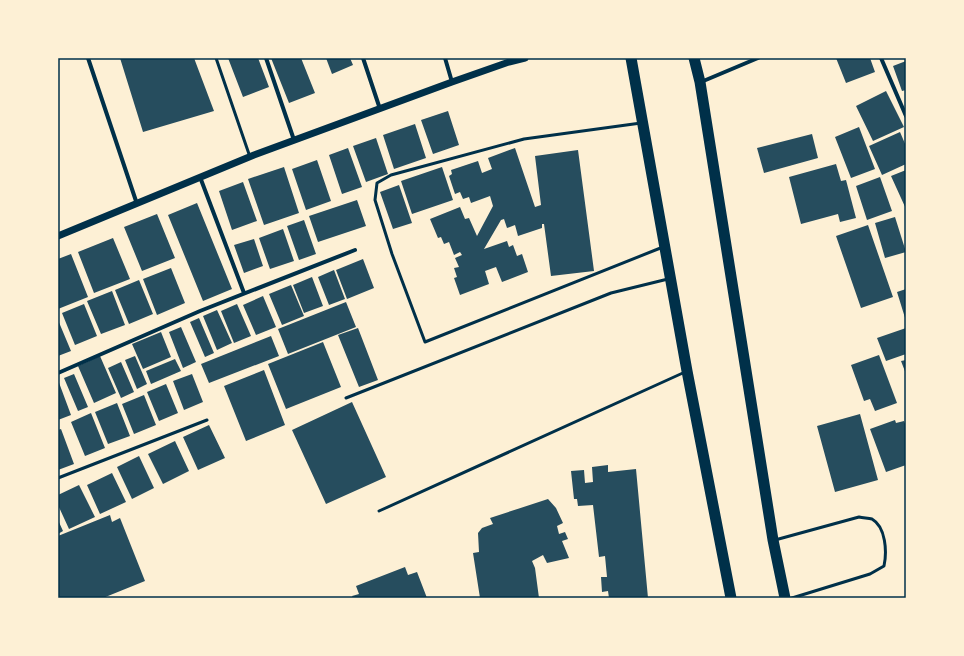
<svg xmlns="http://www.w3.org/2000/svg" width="964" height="656" font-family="Barlow,sans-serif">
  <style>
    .building { fill: #264d5e }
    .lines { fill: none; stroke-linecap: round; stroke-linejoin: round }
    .service { stroke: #003049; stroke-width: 3 }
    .minor { stroke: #003049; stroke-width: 4 }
    .tertiary { stroke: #003049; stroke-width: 7 }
    .trunk { stroke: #003049; stroke-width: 11 }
    .neatline { fill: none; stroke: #003049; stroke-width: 1.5 }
  </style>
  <rect width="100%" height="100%" fill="#fdf0d5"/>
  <path class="building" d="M120,58h74l20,53 -71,21z
    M228,58h30l11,29 -26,10z
    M271,58h30l14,35 -26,10z
    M326,58h24l3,7 -21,9z
    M836,58h34l5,14 -29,11z
    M906,61v29l-4,1 -9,-25z
    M886,91l18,36 -31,14 -17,-35z
    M448,111l11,34 -26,9 -12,-34z
    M415,124l11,34 -32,11 -11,-34z
    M859,127l16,42 -24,9 -16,-41z
    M900,132l6,14v18l-24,11 -13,-29z
    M812,134l6,24 -54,15 -7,-25z
    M376,138l12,36 -22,8 -13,-36z
    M348,148l14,39 -20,7 -13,-39z
    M515,148l20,59 6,-2 -6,-49 43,-6 16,121 -43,5 -7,-52h-2v4l-24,8 -3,-11 -8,3 -3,-9 -3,1 -17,29 23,-8 2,6 4,-2 4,11 5,-2 6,18 -26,10 -6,-15 -11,4 4,13 -29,11 -6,-17 3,-1 -3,-9 5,-1 -4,-9 7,-3 -2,-3 -6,3 -5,-13 -5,2 -3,-7 -3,1 -8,-19 30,-12 5,12 4,-1 8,18 16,-30 -3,-10 -19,7 -2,-6 -6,2 -3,-7 -5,2 -6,-18 3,-2 -1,-4 27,-9 4,12 10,-4 -4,-11z
    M317,160l14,41 -25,9 -14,-41z
    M836,164l5,17 5,-1 10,38 -16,4 -2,-8 -37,10 -12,-47z
    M284,167l15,46 -35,12 -16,-46z
    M442,167l11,33 -41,14 -11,-33z
    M906,170v39l-15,-33z
    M880,177l12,34 -25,9 -11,-34z
    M243,182l14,39 -25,9 -13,-39z
    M399,185l13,38 -19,6 -13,-37z
    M357,200l9,26 -48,16 -9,-26z
    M197,203l35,86 -29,12 -35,-86z
    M157,214l18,44 -33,13 -18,-44z
    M895,217l11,35 -21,6 -10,-35z
    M304,220l12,34 -17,6 -12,-34z
    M868,225l25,72 -32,11 -25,-72z
    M283,229l11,32 -24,8 -11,-31z
    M113,238l17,41 -36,14 -16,-41z
    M254,239l9,27 -19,7 -10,-28z
    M71,254l17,43 -30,12v-50z
    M363,259l11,29 -27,11 -11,-29z
    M171,268l14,35 -28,12 -14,-36z
    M334,270l11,29 -16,6 -11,-28z
    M312,277l11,29 -19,7 -11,-28z
    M139,280l14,34 -24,10 -14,-34z
    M291,285l13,31 -22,9 -13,-31z
    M906,289v32l-9,-29z
    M112,291l13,34 -24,9 -14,-33z
    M263,296l13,31 -20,8 -13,-30z
    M346,302l10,25 -68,27 -10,-25z
    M84,304l13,32 -22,9 -13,-32z
    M237,304l14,32 -17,7 -13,-32z
    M217,310l15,33 -15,7 -14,-34z
    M199,318l15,35 -9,4 -15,-35z
    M58,320l13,31 -13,5z
    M181,327l15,35 -13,6 -14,-36z
    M358,328l20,52 -19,7 -21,-52z
    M906,328v26l-20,7 -9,-23z
    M161,332l10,25 -28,12 -11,-25z
    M271,336l8,20 -70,27 -8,-19z
    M323,342l18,45 -55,22 -18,-45z
    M879,355l18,48 -22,8 -5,-12 -6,2 -13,-36z
    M100,356l16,37 -22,10 -16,-37z
    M135,356l12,28 -10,5 -12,-29z
    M175,359l6,12 -30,13 -5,-13z
    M906,360v14l-5,-13z
    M121,362l13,30 -13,6 -13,-30z
    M264,370l21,55 -39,16 -22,-55z
    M74,374l14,33 -10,4 -14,-33z
    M192,374l11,28 -19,8 -11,-29z
    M58,380l13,35 -13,5z
    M166,384l12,29 -19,8 -12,-29z
    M144,395l12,30 -22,9 -12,-30z
    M352,402l34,75 -60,27 -34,-74z
    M117,403l13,33 -22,8 -13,-32z
    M91,413l14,35 -20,8 -14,-34z
    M860,414l18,66 -43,12 -18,-66z
    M895,420l1,3 8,-2 2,5v39l-20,7 -16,-43z
    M209,425l16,33 -27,12 -15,-33z
    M61,429l13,35 -16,6v-40z
    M175,441l14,30 -26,13 -15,-30z
    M139,456l15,32 -22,11 -15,-32z
    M608,465v7l28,-3 12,129h-39l-1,-7 -6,1 -1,-15h6l-2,-21 -6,1 -6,-52 -15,1 -1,-7h-3l-3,-28 13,-1 1,13 8,-1 -1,-15z
    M112,473l14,29 -26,12 -13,-29z
    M79,485l16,32 -26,12 -11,-24v-10z
    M548,499l8,9 7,15 -6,3 2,8 6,-2 3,7 -6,2 7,17 -22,5 -4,-8 -11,6 3,7 4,30h-59l-7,-45 6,-1 -1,-19 4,-5 11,-4 -3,-6z
    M110,515l2,7 8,-4 25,63 -42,17h-45v-62z
    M58,520l5,11 -5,3z
    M405,567l3,8 9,-3 10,26h-74l-1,-2 7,-2 -3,-8z"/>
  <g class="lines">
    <path class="service" d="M216,58l34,99
      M641,123l-117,16 -133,36 -14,8 -2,17 17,54 33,88 238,-95
      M346,398l265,-105 57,-14
      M58,478l149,-58
      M379,511l306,-139
      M775,540l84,-23c4,1 9,1 13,2 14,8 15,33 12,47l-14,8 -78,24"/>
    <path class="minor" d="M88,58l49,146
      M266,58l28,82
      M363,58l17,51
      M445,58l7,24
      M881,58l25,58
      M701,82l57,-24
      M200,177l44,116
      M58,373l142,-62 155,-61"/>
    <path class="tertiary" d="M58,236l196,-81 198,-73 57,-20 16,-4"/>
    <path class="trunk" d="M631,58l56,313 44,227
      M694,58l6,24 73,458 12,58"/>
  </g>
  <rect width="964" height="656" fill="none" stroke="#fdf0d5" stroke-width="118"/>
  <rect x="59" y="59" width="846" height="538" class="neatline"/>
</svg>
